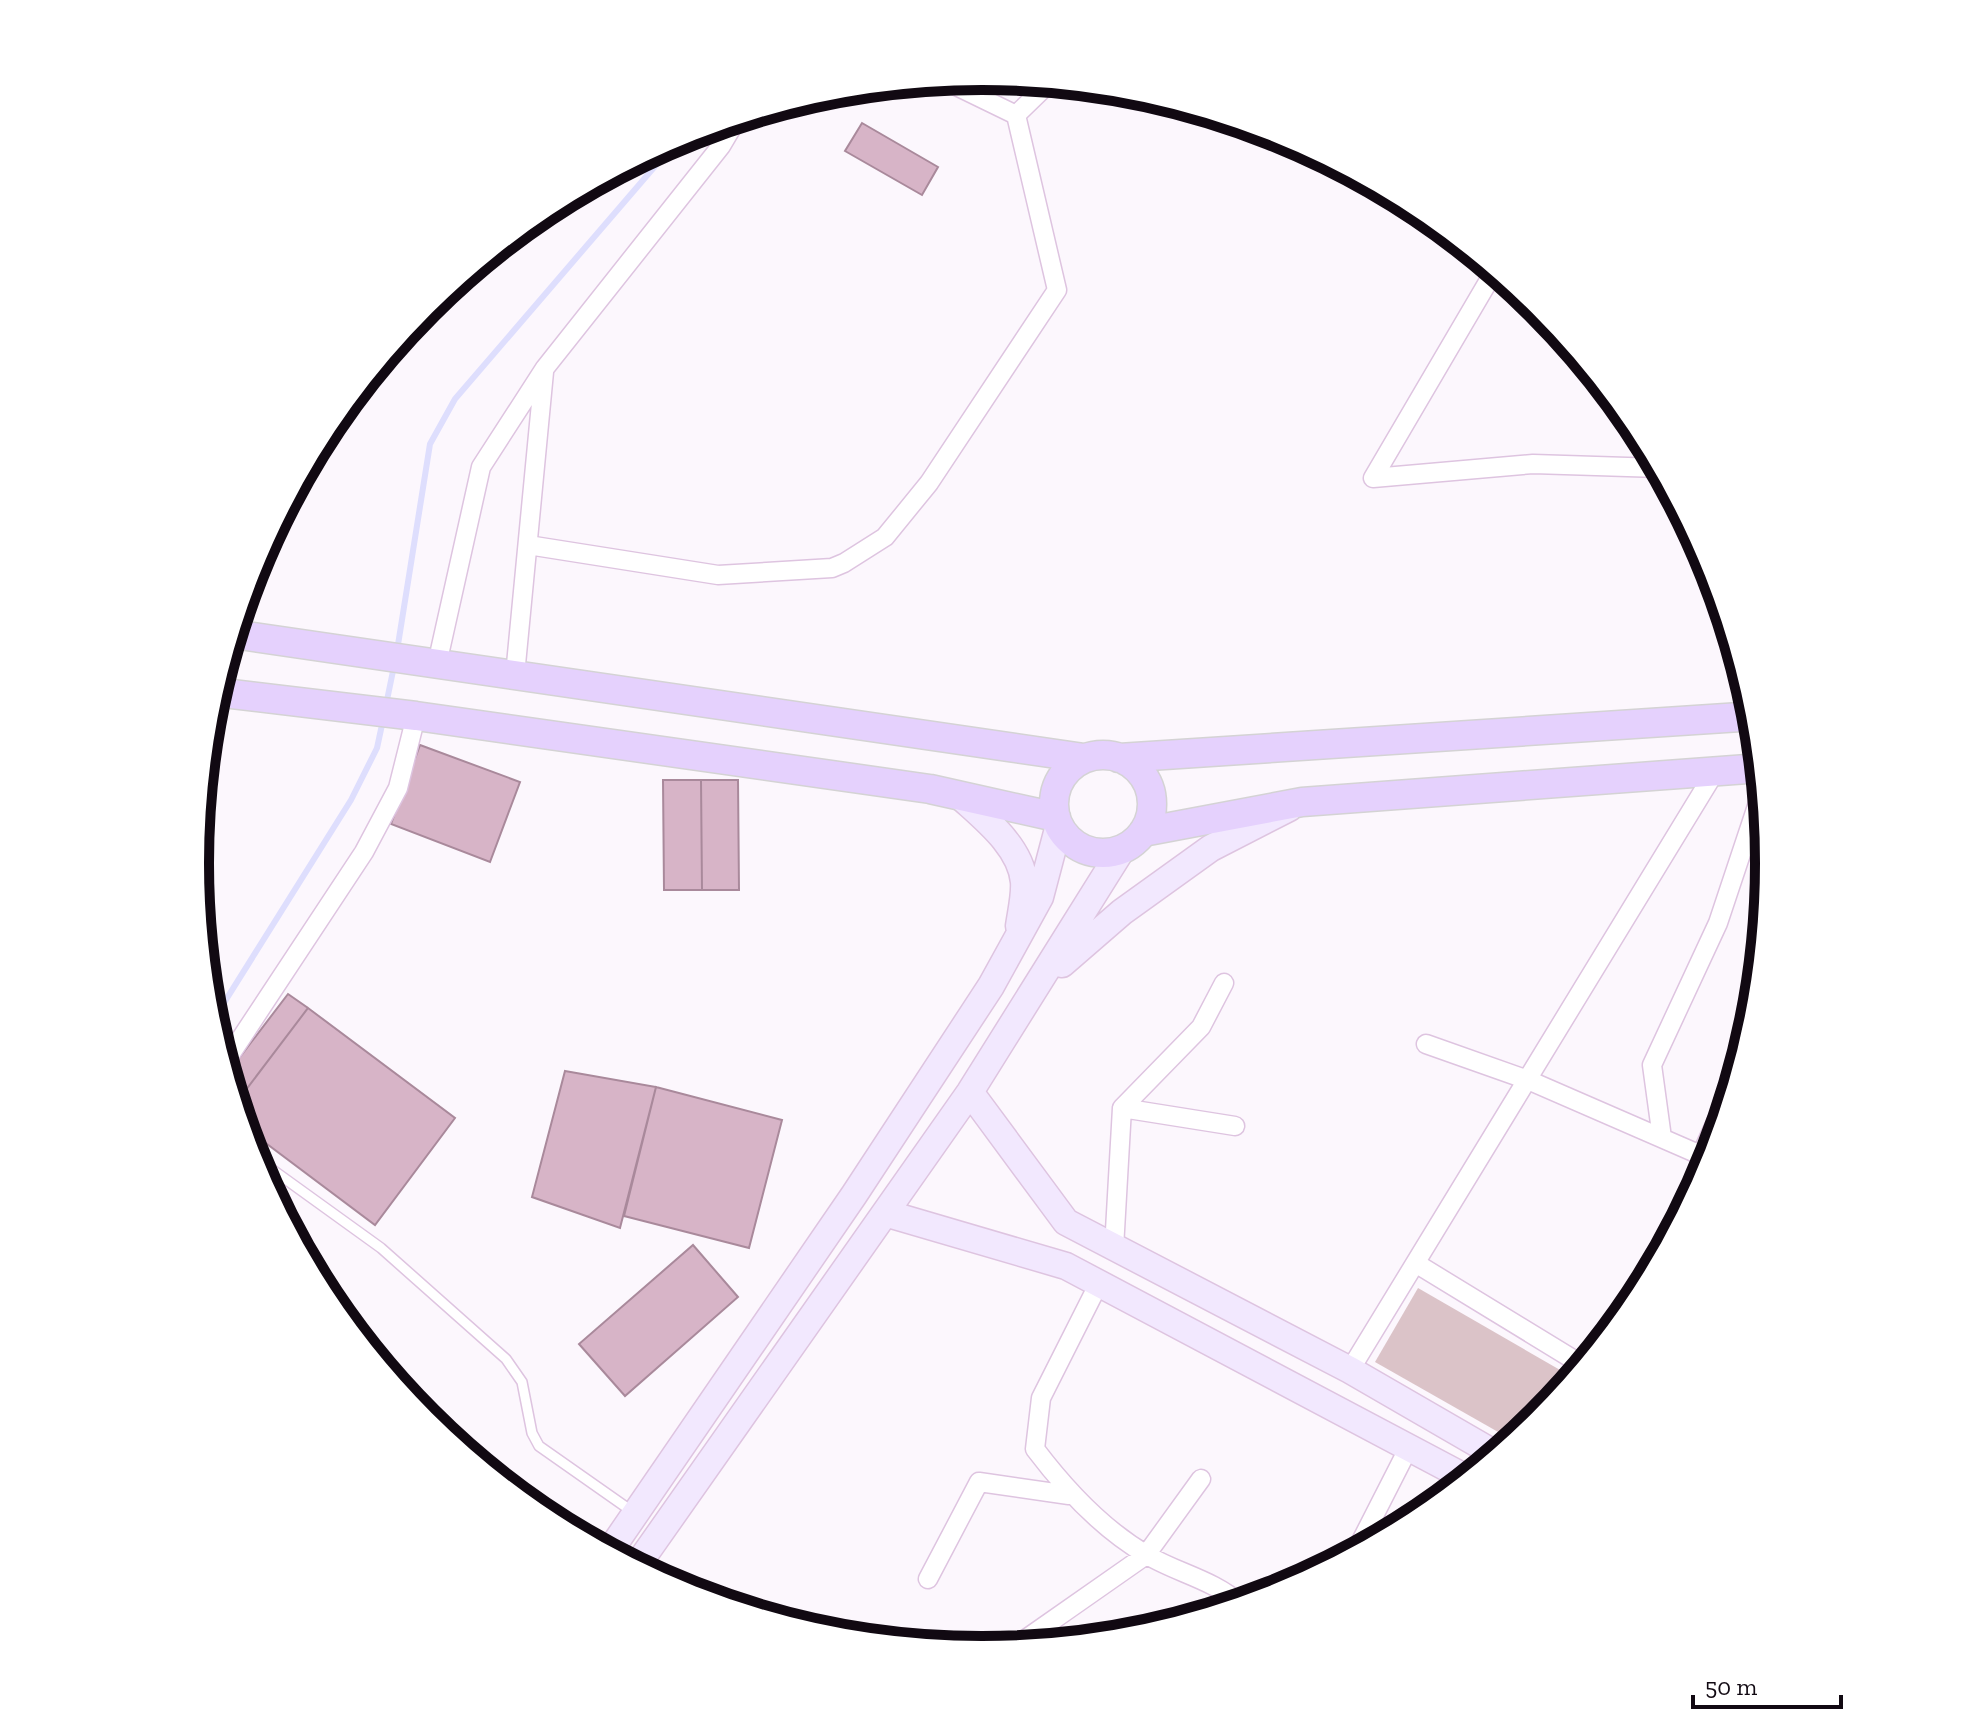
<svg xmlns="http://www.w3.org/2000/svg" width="1965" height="1727" font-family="'Zilla Slab',serif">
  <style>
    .green { fill: #dbc3c8 }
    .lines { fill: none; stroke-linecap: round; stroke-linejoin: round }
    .stream { stroke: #dedefd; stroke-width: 6 }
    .building { fill: #d7b4c7; stroke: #a9899b; stroke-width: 2 }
    .lane-casing { stroke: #dec4e0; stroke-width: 12 }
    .street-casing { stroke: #dec4e0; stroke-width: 21 }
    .secondary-casing { stroke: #dec4e0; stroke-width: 29 }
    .primary-casing { stroke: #d4d3d4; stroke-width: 31 }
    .lane { stroke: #fff; stroke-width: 9 }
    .street { stroke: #fff; stroke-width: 18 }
    .secondary { stroke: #f2e8fe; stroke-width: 26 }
    .primary { stroke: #e5d1fd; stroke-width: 28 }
    .rim { fill: none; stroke: #110912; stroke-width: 10 }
  </style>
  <rect width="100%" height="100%" fill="#fcf7fd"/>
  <path class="green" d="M1418,1288l156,90 -35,43 -25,20 -139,-79z"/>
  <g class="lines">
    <path class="stream" d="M397,651l33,-207 25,-45 226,-263
      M386,705l8,-39
      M212,1022l139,-222 26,-52 6,-28"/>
  </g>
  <path class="building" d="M862,123l76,44 -16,28 -77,-44z
    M420,745l100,37 -30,80 -99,-38z
    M663,780h38l1,110h-38z
    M701,780h37l1,110h-37z
    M288,994l20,14 -72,95 -9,-29z
    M308,1008l147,110 -80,107 -132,-99 -7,-23z
    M565,1071l91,16 -36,141 -88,-31z
    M656,1087l126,33 -33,128 -125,-32z
    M693,1245l45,52 -113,99 -46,-52z
    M307,1262l13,10 -4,6z"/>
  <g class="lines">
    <defs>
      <path id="lane" d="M252,1155l129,93 125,111 16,23 10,51 7,13 94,66"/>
      <path id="street" d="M944,80l72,35 33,-32
        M1373,478l160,-14 126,4
        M1373,478l122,-208
        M528,545l190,30 114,-7 12,-5 41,-26 44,-54 128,-193 -41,-175
        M437,664l44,-197 64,-99 176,-222 16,-27
        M515,675l29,-303
        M1426,1044l102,36 184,80
        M224,1064l140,-212 34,-64 18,-72
        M1122,1108l113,18
        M1662,1138l-10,-73 66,-142 45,-135
        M1701,1155l36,-79
        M1114,1248l8,-140 79,-81 23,-44
        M1417,1264l167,102
        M1099,1283l-58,115 -6,51c31,41 67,80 112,106 30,18 67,25 93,49
        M1350,1370l366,-600
        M1355,1553l54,-106
        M928,1579l51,-97 90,13
        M1013,1648l133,-93 55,-76"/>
      <path id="secondary" d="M961,797c24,22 60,50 63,85 1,14 -3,30 -5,44
        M1062,964l60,-52 89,-64 78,-40
        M970,1092l96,130 284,148 147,85
        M885,1213l181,53 402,213
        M609,1552l245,-357 137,-209 49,-89 19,-72
        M636,1567l334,-475 152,-243"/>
      <path id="primary" d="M233,634l851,124
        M215,692l201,24 514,73 126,28
        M1054 804a49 49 0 1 1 98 0a49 49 0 1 1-98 0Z
        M1119,758l637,-42
        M1143,832l159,-30 459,-34"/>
    </defs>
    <use href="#lane" class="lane-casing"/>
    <use href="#street" class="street-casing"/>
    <use href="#secondary" class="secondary-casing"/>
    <use href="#primary" class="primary-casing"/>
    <use href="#lane" class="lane"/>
    <use href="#street" class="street"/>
    <use href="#secondary" class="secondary"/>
    <use href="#primary" class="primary"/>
  </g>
  <path d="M0 0H1965V1727H0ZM209 863a773 773 0 1 1 1546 0a773 773 0 1 1-1546 0Z" fill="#fff" fill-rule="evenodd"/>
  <path class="rim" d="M209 863a773 773 0 1 1 1546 0a773 773 0 1 1-1546 0Z"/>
  <path d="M1693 1695v12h148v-12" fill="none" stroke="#110912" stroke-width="4"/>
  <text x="1705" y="1695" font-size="24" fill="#110912" stroke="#ffffff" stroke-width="6" paint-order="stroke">50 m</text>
</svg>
